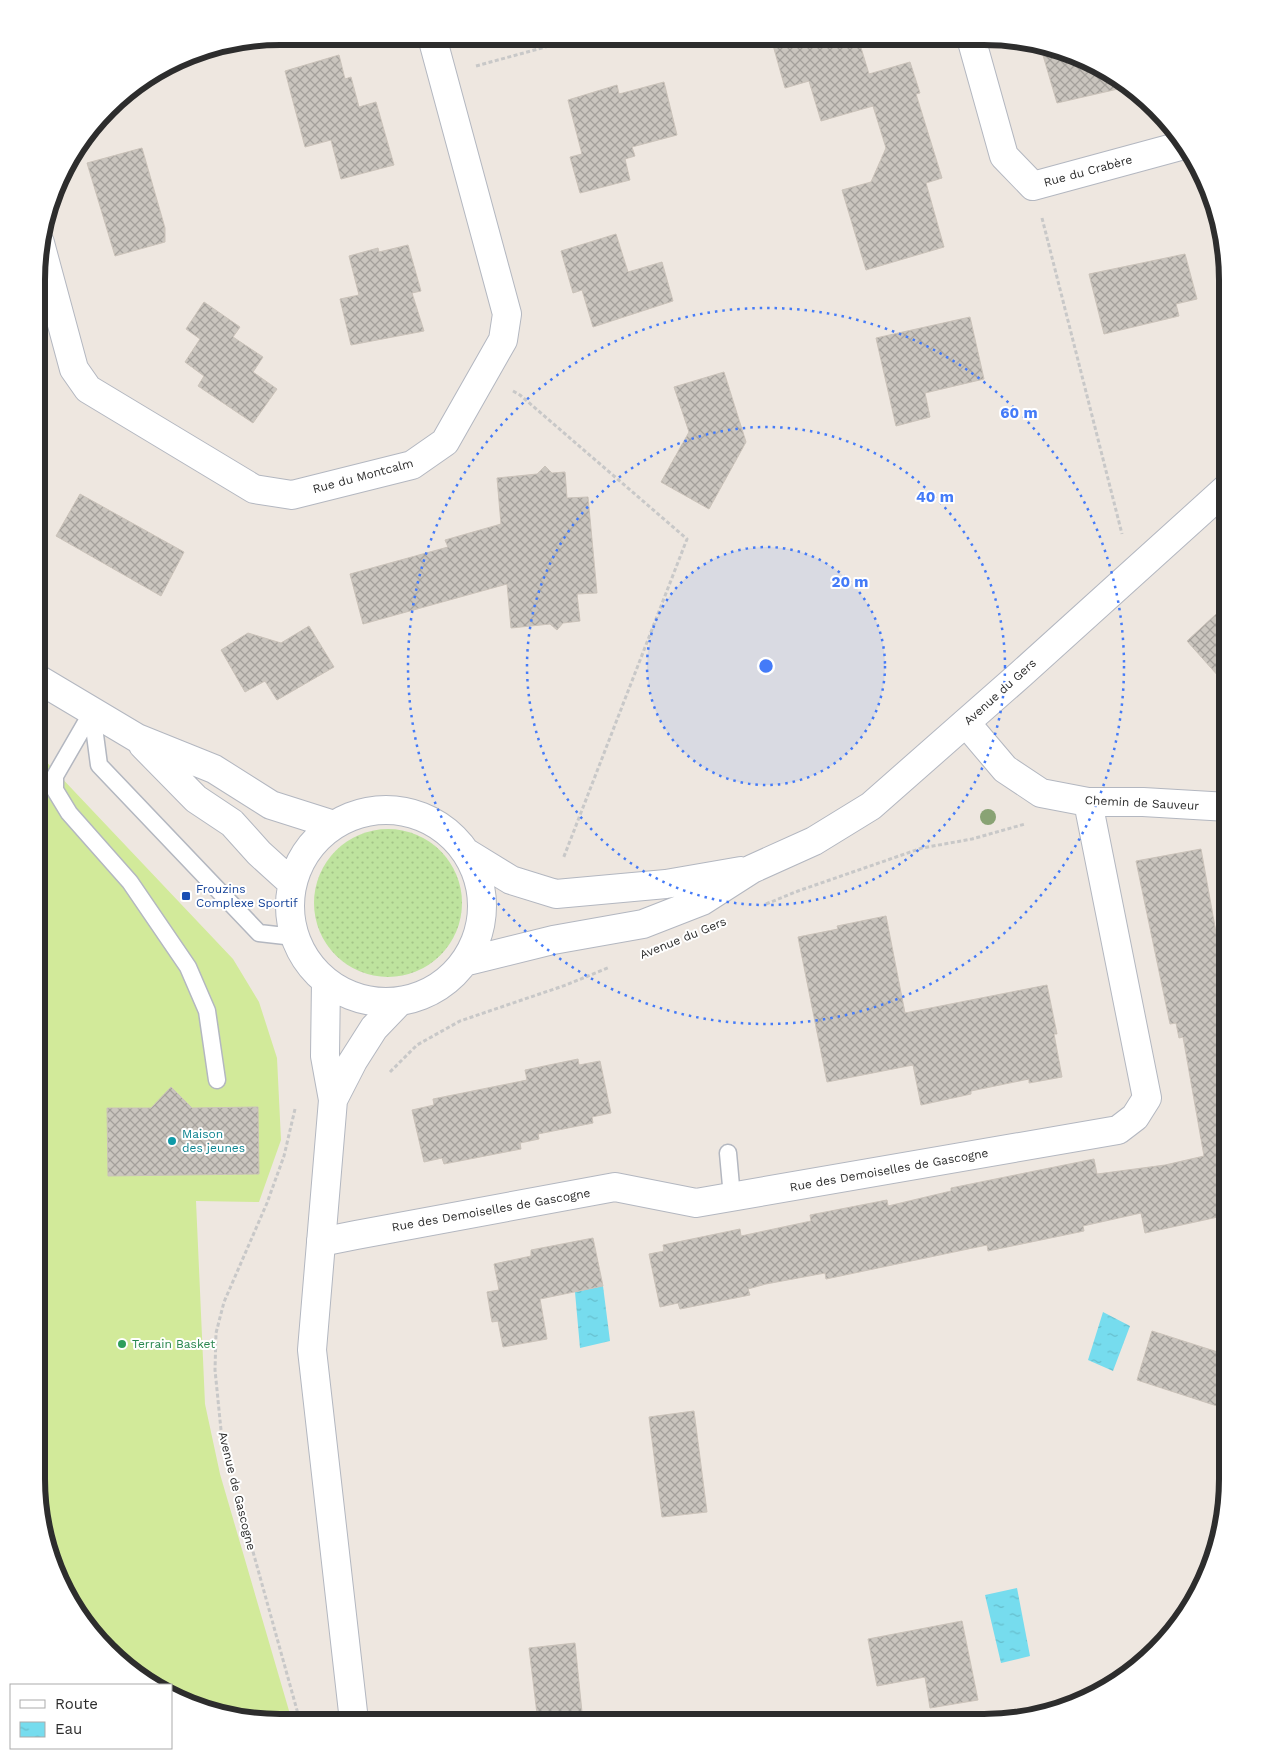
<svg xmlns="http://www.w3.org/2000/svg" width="1264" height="1759" font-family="'Work Sans',sans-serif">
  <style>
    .grass { fill: url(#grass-dots) }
    .pitch { fill: #d2ea9a }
    .water { fill: url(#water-ripples) }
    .building { fill: url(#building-cross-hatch); stroke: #cac2b9 }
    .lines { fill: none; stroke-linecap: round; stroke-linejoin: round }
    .lane-casing { stroke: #b3b7c0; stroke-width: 19 }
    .street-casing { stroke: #b3b7c0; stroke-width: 30 }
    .secondary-casing { stroke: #b3b7c0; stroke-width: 30 }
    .path { stroke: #c8c8c8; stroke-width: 3; stroke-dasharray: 4 2.5; stroke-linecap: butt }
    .lane { stroke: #fff; stroke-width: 16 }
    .street { stroke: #fff; stroke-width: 28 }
    .secondary { stroke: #fff; stroke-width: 28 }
    .tree { fill: #89a374 }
    .ring { fill: none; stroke: #447bf8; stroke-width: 2.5; stroke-dasharray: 2.5 5 }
    .transit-dot { fill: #1a4fb4; stroke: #fff; stroke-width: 2 }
    .culture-dot { fill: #0f9aa8; stroke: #fff; stroke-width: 2 }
    .leisure-dot { fill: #2e9e5b; stroke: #fff; stroke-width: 2 }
    .labels { text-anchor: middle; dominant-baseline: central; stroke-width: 4; stroke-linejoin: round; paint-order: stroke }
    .street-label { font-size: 12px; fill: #2d2d2d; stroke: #fff }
    .transit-label { font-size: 12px; fill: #164399; stroke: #fff; text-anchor: start }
    .culture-label { font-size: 12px; fill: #0d838f; stroke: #fff; text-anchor: start }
    .leisure-label { font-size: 12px; fill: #27864d; stroke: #fff; text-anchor: start }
    .rim { fill: none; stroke: #2d2d2d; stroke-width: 6 }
    .centre { fill: #447bf8; stroke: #fff; stroke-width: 2.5 }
    .ring-label { font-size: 15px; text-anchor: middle; font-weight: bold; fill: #447bf8; stroke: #fff; stroke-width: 4; stroke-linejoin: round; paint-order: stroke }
  </style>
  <defs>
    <pattern id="grass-dots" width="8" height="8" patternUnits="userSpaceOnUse" patternTransform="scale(1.25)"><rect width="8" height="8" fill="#bee39e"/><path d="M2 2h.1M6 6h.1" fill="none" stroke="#a4c388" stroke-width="1.8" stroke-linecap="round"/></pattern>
    <pattern id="water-ripples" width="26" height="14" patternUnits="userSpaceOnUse" patternTransform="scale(1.25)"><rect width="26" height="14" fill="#76dcee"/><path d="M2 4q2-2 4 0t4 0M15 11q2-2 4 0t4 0" fill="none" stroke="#66bdcc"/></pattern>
    <pattern id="building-cross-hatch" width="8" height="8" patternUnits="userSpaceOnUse" patternTransform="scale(1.25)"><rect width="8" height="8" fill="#cac5be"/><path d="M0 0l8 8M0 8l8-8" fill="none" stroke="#a4a09b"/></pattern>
  </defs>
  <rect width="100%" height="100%" fill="#eee7e0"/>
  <path class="grass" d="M314 903a74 74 0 1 1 148 0a74 74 0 1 1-148 0Z"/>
  <path class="pitch" d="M38,753l195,206 26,43 18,56 4,82 -22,62 -63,-1 9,203 15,70 72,247h-44l-61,-17 -16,-9v-10h-17l-22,-12 -45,-45 -26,-41 -25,-108z"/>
  <path class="water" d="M603,1286l7,55 -30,7 -5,-56z
    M1103,1312l27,14 -17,45 -25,-11z
    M1017,1588l13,68 -29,7 -16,-68z"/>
  <path class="building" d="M771,38h87l11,36 41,-12 10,31 -4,1 26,84 -16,5 18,64 -78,23 -24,-80 29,-8 15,-34 -13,-42 -52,15 -12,-40 -24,7z
    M1040,45l37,10 54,31 -74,17z
    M339,55l6,24 6,-2 8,30 17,-5 18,63 -53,14 -10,-39 -26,7 -20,-76z
    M664,82l13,53 -45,12 3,9 -10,3 5,21 -50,13 -10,-36 12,-3 -14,-54 49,-15 2,9z
    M142,148l23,80v14l-50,14 -28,-93z
    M616,234l12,38 34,-10 11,39 -80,26 -11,-37 -9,3 -12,-42z
    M408,245l13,46 -9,2 12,38 -73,14 -11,-46 19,-4 -10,-39 29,-8 1,4z
    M1185,254l12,45 -21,5 3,12 -75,18 -15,-60z
    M204,302l36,25 -7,10 30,20 -10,15 24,17 -24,34 -55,-37 6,-10 -19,-14 15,-23 -14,-10z
    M970,317l14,62 -59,14 5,24 -34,9 -20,-88z
    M724,372l22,70 -37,67 -48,-27 28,-50 -15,-45z
    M545,466l7,7 13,-1 2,26 21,-1 9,96 -20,1 3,27 -17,2 -6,7 -7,-6 -39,4 -4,-44 -144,40 -13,-50 98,-27 -3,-7 56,-16 -4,-46 40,-4z
    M80,494l104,58 -23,44 -105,-60z
    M1228,603v84l-41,-46z
    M309,626l25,41 -57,33 -12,-19 -20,11 -24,-42 27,-17 33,10z
    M1201,849l16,89h3l7,37v240l-82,18 -4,-20 -58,13 1,5 -96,20 -1,-6 -161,34 -1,-6 -59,11 -18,5 2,6 -70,14 -2,-6 -18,4 -11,-53 15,-3 -1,-6 77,-16 1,7 70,-15 -1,-6 77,-15 1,6 63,-15v-3l143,-29 3,15 68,-9 39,-9 -21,-119 -4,1 -3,-15 -6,1 -34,-163z
    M886,916l19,97 142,-28 10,49h-3l8,43 -33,6v-4l-58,12v3l-50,11 -8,-40 -86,17 -29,-145 40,-8 -1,-3z
    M578,1059l1,6 21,-4 11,52 -19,4 1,6 -55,11 1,5 -19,4 1,6 -77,15 -2,-6 -18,4 -12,-52 22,-5 -1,-6 94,-19 -2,-10z
    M171,1087l21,21 66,-1 1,67 -151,2 -1,-68h44z
    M593,1238l10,48 -63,13 7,40 -44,8 -5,-26 -6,1 -5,-30 12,-2 -5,-26 37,-8v-6z
    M1152,1331l75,24v48l-8,-3 -2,6 -80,-26z
    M694,1411l13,101 -45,5 -13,-100z
    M962,1621l16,79 -48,8 -5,-31 -48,9 -9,-47z
    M575,1643l8,79h-45l-9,-74z"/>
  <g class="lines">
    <defs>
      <path id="lane" d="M92,712l-37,64v14l14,23 61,69 58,85 19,44 10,69
        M92,712l7,53 160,168 35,4
        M728,1153l4,44"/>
      <path id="street" d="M971,38l33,118 29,30 151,-41
        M40,243l34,126 14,20 166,100 38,6 120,-30 33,-23 58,-102 4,-26 -75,-277
        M966,723l39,46 36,24 47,9h55l85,5
        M321,1242l35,-7 259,-48 81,16 422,-73 17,-13 12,-19 -59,-296"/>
      <path id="secondary" d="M38,679l99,59 77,31 57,36 63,20
        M143,745l53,54 36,24 27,30 33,30
        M290 906a96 96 0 1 1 192 0a96 96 0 1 1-192 0Z
        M467,853l44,27 45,14 110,-10 75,-13
        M464,962l89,-22 90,-16 59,-23 50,-32 62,-28 57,-35 150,-132 207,-187
        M326,981l-1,75 8,44 -21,250 42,371
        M333,1100l20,-39 21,-33 26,-27"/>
    </defs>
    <use href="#lane" class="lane-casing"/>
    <use href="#street" class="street-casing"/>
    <use href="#secondary" class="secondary-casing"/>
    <path class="path" d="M476,66l106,-29
      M1042,218l80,316
      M513,391l7,4 167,144 -124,320
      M766,904l32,-13 124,-43 50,-9 53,-15
      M390,1072l27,-27 43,-24 106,-36 44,-18
      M295,1109l-11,47 -17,47 -43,99 -8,31 -1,37 7,70 78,281"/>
    <use href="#lane" class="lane"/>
    <use href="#street" class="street"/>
    <use href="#secondary" class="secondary"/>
  </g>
  <circle class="tree" cx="988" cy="817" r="8"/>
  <circle cx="766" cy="666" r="119" fill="#447bf8" fill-opacity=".12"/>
  <g class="ring">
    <circle cx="766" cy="666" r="119"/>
    <circle cx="766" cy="666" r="239"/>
    <circle cx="766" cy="666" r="358"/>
  </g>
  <rect class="transit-dot" x="181" y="891" width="10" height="10" rx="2.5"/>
  <circle class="culture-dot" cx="172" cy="1141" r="5"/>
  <circle class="leisure-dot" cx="122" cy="1344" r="5"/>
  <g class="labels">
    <g class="street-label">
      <text transform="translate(1088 171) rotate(-15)">Rue du Crabère</text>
      <text transform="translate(363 476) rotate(-15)">Rue du Montcalm</text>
      <text transform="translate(1000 692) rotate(-42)">Avenue du Gers</text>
      <text transform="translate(1142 803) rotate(3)">Chemin de Sauveur</text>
      <text transform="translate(683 938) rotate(-22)">Avenue du Gers</text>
      <text transform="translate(889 1170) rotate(-10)">Rue des Demoiselles de Gascogne</text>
      <text transform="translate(491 1210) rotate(-10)">Rue des Demoiselles de Gascogne</text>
      <text transform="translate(237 1491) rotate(76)">Avenue de Gascogne</text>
    </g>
    <g class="transit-label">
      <text x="196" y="889">Frouzins<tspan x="196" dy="14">Complexe Sportif</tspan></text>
    </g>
    <g class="culture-label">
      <text x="182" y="1134">Maison<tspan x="182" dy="14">des jeunes</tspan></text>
    </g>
    <g class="leisure-label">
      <text x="132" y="1344">Terrain Basket</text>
    </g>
  </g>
  <path d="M0 0H1264V1759H0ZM280 45H984A235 235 0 0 1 1219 280V1479A235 235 0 0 1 984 1714H280A235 235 0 0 1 45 1479V280A235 235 0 0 1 280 45Z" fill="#fff" fill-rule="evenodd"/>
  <path class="rim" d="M280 45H984A235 235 0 0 1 1219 280V1479A235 235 0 0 1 984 1714H280A235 235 0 0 1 45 1479V280A235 235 0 0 1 280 45Z"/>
  <circle cx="766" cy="666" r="8" class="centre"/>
  <g class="ring-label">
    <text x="1019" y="418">60 m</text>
    <text x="935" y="502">40 m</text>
    <text x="850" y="587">20 m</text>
  </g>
  <rect x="10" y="1684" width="162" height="65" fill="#ffffff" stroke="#ababab"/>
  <rect x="20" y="1700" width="25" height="8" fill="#ffffff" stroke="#ababab"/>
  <text x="55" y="1709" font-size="15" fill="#2d2d2d">Route</text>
  <rect x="20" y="1722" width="25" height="15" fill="url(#water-ripples)" stroke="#ababab"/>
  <text x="55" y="1734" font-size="15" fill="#2d2d2d">Eau</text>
</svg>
